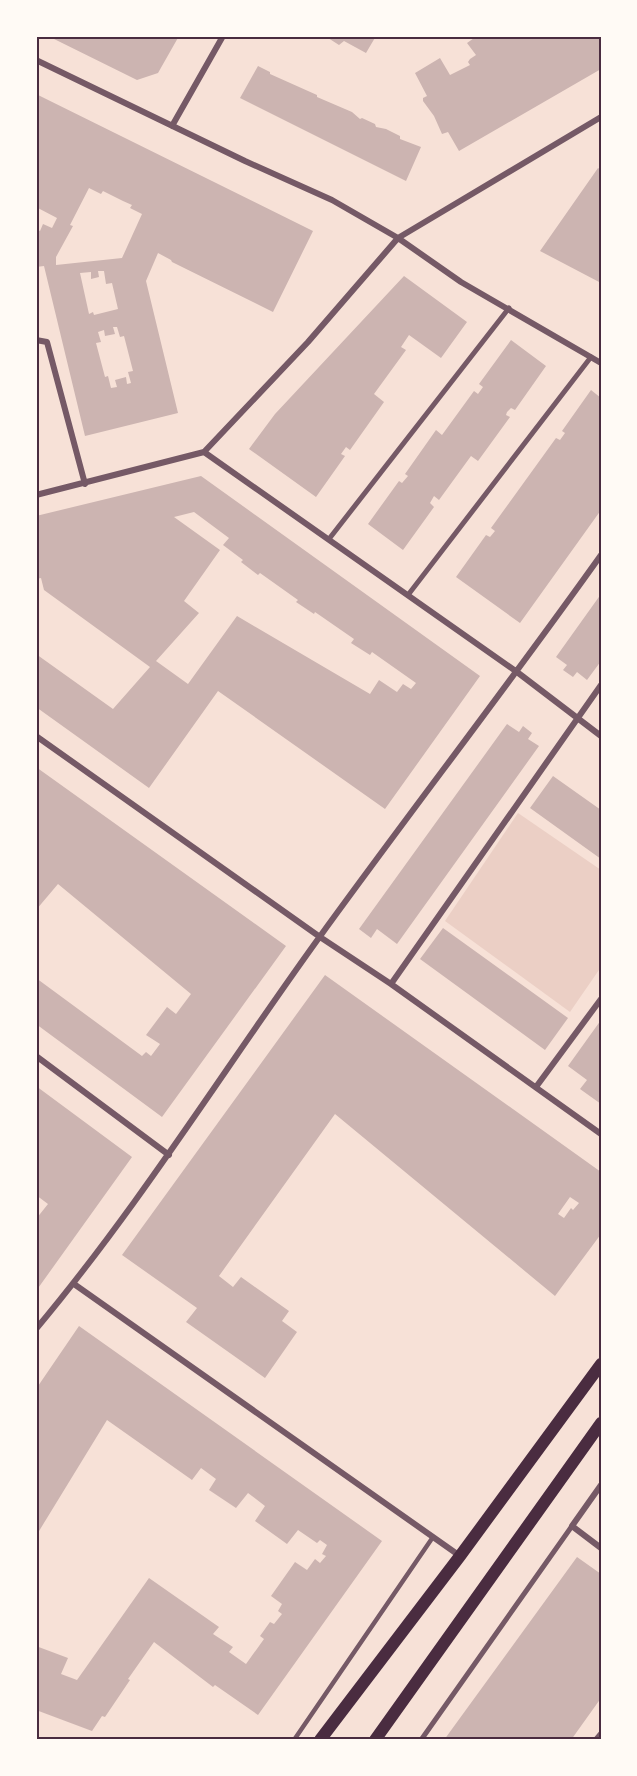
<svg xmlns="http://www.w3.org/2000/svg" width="637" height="1776" font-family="Commissioner,sans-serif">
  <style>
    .green { fill: #ebcfc5 }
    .building { fill: #ccb4b1; fill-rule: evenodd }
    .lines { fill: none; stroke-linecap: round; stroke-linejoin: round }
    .service { stroke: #755966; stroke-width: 4.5 }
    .pedestrian { stroke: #755966; stroke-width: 5 }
    .minor { stroke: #755966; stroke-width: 6 }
    .secondary { stroke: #4a2c40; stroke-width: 12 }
    .neatline { fill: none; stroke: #4a2c40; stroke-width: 2 }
  </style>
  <rect width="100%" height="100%" fill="#f7e1d7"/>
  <path class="green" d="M518,813l83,57v97l-31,45 -125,-91z"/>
  <path class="building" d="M48,36h131l-21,37 -21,7z
    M325,36h51l-10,17 -22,-12 -5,4z
    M477,36h124v33l-142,82 -11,-19 -6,2 -8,-18 -11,-15v-3l4,-2 -12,-23 25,-15 10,17 20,-10 -2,-3 2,-3 6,-4 -9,-12z
    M258,66l12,6v2l47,21v2l35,15 8,7 2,-1 13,6 1,3 10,2 14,7v3l21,8 -15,34 -166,-83z
    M36,94l277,137 -40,81 -101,-50 -1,-2 -13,-7 -12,28 32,132 -93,23 -41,-170 -8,1v-38l4,2 3,-7 9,4 5,-10 -21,-11zM89,188l12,6 2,-3 20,10 9,4 -2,3 12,6 -20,44 -66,7v-8l17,-31 -3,-1zM98,271h6l2,13 6,-1 6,26 -24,6 -1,-3 -4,2 -9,-41 11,-1v7l8,-2zM113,327h4l3,10 4,-1 9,35 -5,1 3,11 -4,1 -1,-7 -11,3 2,7 -6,1 -3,-12 -3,1 -9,-34 5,-1 -3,-10 6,-2 1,6 10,-2z
    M598,168l3,2v113l-61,-32z
    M404,276l63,46 -26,36 -32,-23 -8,12 5,3 -32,44 10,8 -34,48 -4,-3 -5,7 4,2 -29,41 -67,-48 26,-35z
    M511,340l35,26 -31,44 -4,-2 -4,4 -1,3 4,2 -32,44 -7,-5 -32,44 -5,-4 -4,7 4,4 -31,43 -35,-26 31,-43 3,2 6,-7 -3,-2 31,-44 6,5 32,-44 4,3 5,-7 -4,-3z
    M591,390l10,8v112l-81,113 -64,-46 30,-42 4,2 5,-6 -4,-3 65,-90 4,2 5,-7 -3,-2z
    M201,476l279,200 -95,133 -167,-118 -69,97 -113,-81v-53l77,55 37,-42 -106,-77 -3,-12 -5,1v-63zM194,512l35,26 -6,7 20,15 -2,2 17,13 2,-2 38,27 -2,2 18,12 1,-2 39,27 -3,4 19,12 2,-3 44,31 -5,6 -8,-5 -6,8 -18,-12 -9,14 -133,-78 -49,68 -32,-23 43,-48 -15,-12 36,-51 -46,-33z
    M601,594v67l-14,19 -10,-8 -4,5 -10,-7 4,-5 -11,-8z
    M507,724l12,8 4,-6 9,7 -4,6 11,7 -142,198 -20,-15 -6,9 -12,-9z
    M36,767l250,179 -124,171 -126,-93v-46l106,78 4,-4 5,4 9,-12 -14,-9 21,-28 9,7 15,-20 -133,-110 -22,26z
    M553,776l48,34v49l-71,-51z
    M443,928l125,90 -23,32 -125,-91z
    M325,975l276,197v62l-46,62 -220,-182 -116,162 14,11 8,-10 48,34 -7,10 15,11 -32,46 -79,-56 11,-14 -75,-53zM570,1197l9,6 -6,7 -2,-2 -7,10 -6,-4z
    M601,1020v84l-21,-15 7,-9 -19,-14z
    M36,1086l96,71 -96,134v-72l12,-15 -12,-9z
    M79,1326l303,215 -124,174 -43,-30 -2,2 -59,-45 -26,37 2,1 -25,37 -3,-1 -10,15 -56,-21v-64l32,12 -7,16 16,6 72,-102 70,49 -6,7 20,13 -4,5 17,12 18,-25 -4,-3 10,-14 4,2 8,-10 -4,-3 4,-7 -11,-8 24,-34 12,8 8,-11 5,4 6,-7 -4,-2 5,-9 -7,-5 -3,3 -19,-13 -11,14 -32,-23 10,-15 -17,-13 -12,15 -27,-18 7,-11 -15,-11 -9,12 -85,-60 -71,116v-147z
    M577,1557l24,17v124l-30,42h-127z"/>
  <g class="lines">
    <path class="service" d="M294,1740l139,-203"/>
    <path class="pedestrian" d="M329,539l180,-231
      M408,595l183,-238
      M421,1740l151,-214"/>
    <path class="minor" d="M36,60l209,101 87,39 66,38 63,44 140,81
      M172,126l51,-90
      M36,340l11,2 38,142
      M204,452l313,220 84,64
      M36,495l168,-43 104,-110 90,-104 203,-121
      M36,736l284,201 71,47 210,150
      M391,984l210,-299
      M36,1056l133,99
      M536,1087l65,-88
      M74,1284l386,272
      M36,1329c104,-124 190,-263 285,-394 92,-127 189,-252 280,-380
      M601,1485l-29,41 29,22
      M596,1740l5,-6"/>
    <path class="secondary" d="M320,1740l140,-184 141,-192
      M375,1740l226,-317"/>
  </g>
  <rect width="637" height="1776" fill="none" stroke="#fffaf5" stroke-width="75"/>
  <rect x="38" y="38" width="562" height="1700" class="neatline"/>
</svg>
